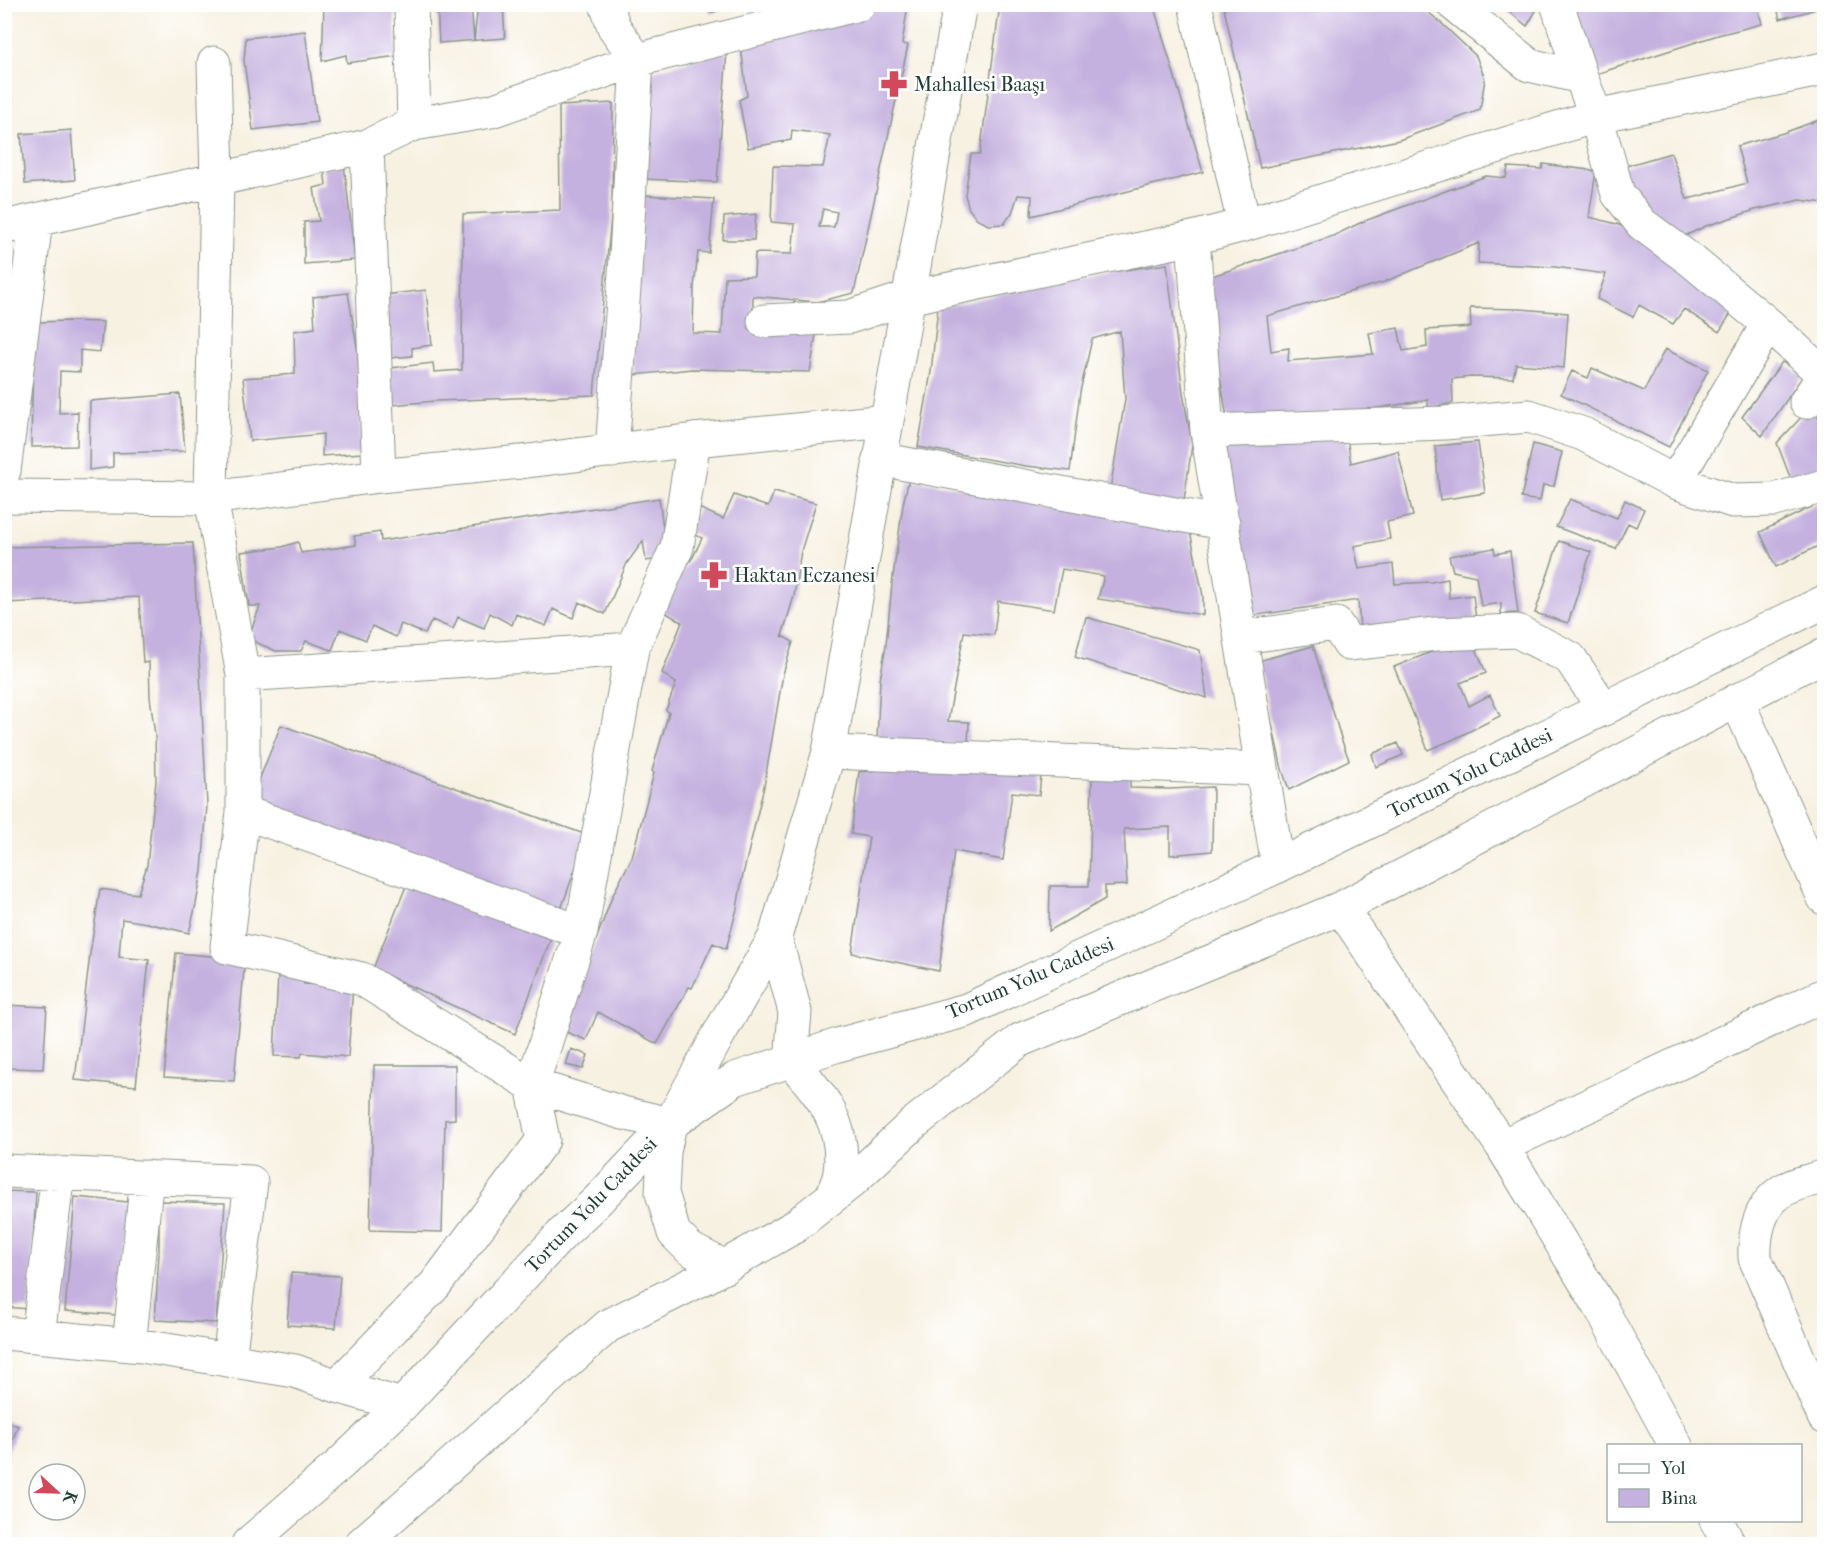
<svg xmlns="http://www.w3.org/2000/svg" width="1829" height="1549" font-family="'IM FELL French Canon',serif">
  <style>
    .building { fill: #c5b1df; fill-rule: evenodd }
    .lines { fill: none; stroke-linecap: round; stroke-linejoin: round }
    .minor-casing { stroke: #8b978a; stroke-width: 35 }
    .major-casing { stroke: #8b978a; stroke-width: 35 }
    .highway-casing { stroke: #8b978a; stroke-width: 35 }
    .minor { stroke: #fff; stroke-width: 33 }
    .major { stroke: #fff; stroke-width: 33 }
    .highway { stroke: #fff; stroke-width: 33 }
    .labels { text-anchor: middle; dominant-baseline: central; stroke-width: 5; stroke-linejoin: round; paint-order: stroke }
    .poi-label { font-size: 20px; fill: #1f3d34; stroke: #fff; text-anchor: start }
    .street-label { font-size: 20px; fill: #1f3d34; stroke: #fff }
  </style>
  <rect width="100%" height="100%" fill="#fff"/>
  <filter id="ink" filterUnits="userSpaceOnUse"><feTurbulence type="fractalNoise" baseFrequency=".0167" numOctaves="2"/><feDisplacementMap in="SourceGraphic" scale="12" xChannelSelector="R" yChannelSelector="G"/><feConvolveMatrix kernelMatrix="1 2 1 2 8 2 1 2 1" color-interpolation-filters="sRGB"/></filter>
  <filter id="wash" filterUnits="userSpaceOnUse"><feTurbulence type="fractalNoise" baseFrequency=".008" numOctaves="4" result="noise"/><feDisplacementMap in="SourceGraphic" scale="24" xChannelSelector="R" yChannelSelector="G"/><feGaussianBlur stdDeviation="1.35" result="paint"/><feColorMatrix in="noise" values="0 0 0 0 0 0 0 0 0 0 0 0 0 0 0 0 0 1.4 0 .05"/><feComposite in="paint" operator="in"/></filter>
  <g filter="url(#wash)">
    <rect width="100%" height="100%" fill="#f7f1e1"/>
    <g id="blocks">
      <path class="building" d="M324,4h70l3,52 -50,7 -1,-8 -24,6z
        M437,4h34l3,36 4,-36h25l2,34 -66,5z
        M899,4h9l-6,40 6,1 -54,248 -37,9 -64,-6 -1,35 64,4 -6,37 -118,-3 -58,6 -1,-59 12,-121 69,4 -5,54 -11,-1 -4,35 -1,46 29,1 3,-57 29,-1 1,-23 37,1 3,-30 -24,-2 2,-56 50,1 7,-32 -38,-5 -1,10 -43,8 -9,-48 8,-4 -6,-50 114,-35zM823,209l14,3 -3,15h-15z
        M1000,4h153l50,168 -172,44 1,-20 -14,-1 -6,18 -8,11 -16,1 -12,-7 -7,-9 -4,-14 6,-41h9z
        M1223,4h195l21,17 37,35 9,23 -5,31 -81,30 -139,28z
        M1500,4h36l1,5 -10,17z
        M1566,4h191l5,20 -44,11 -125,40z
        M1776,4h48v3l-44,12z
        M709,5h27l-26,8z
        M305,31l12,91 -64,8 -9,-69 2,-23z
        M727,51l-10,131 -75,-3 4,-106z
        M613,103l-1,104 -18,188 -159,6 -43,4 -1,-37 42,-5 1,9 28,-2 1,-156 97,-4 -1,-104z
        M1824,118v85l-24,-3 -45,10 -49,16 -30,14 -50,-60 -4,-13 49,-14 16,46 9,-2 51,-14 -10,-37 46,-13z
        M71,130l4,50 -50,4 -4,-50z
        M344,164l11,96 -51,4v-42l15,-1 -5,-33 12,-3 -2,-17z
        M1543,164l53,7 -7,46 28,7 31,15 89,65 -18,28 -35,-23 -11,15 -34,-19 -6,12 -36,-18 9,-25 -51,-7 -77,-4 1,-20 -95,39 -117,34 4,35 18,-3 -1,13 85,-7 -4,-21 29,-5 5,23 24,-4 -1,-17 45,-3 -1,-19 50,1 48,4 -4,55 -48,-4 -3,14 -42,-1 -19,2 1,24 -25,5v-8l-75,12 -126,6 -9,-53 -9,-88 124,-41 29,-14 124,-46 20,2 2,-11 34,2z
        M756,214l-2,26h-31l1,-23z
        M1167,264l16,129 9,52 -9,62 -74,-11 16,-97 -5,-68 -28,8 -12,53 -10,79 -44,-5 -108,-19 13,-75 7,-64 145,-32z
        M426,290l6,55 -20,3v8l-22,2 -6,-63z
        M4,293h3l2,39 -5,23z
        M348,293l10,60 4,100 -40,3 1,-22 -73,7 -7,-63 52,-4 -1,-43 21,-3 -2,-31z
        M68,321l35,1 -3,30 -20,-2v22l-20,-1 -1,42 19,-1 -1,34 -46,1 2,-94 5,-31z
        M1665,349l43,21 -39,77 -108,-53 11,-23 16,7 4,-10 52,23z
        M1782,362l21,14 -41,60 -20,-19z
        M180,394l5,57 -72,2v14l-24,3 1,-69z
        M1810,408l14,15v49l-31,13 -16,-42z
        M1347,438l4,25 47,-12 15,65 -26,6 3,17 -36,7 5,23 34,-5 2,20 36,-2 17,-3 1,19 24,-3 3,25 -116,11 -2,-31 -107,16 -30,-172z
        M1478,442l7,51 -45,7 -5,-54z
        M1533,444l29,8 -8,34 -11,-1 -3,16 -19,-3z
        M909,479l280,47 14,70v19l-105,-16 6,-23 -42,-7 -8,41 -56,-9 -4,34 -30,-3 -16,89 21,1 -1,23 -91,-6 3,-59 6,-35 6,-61 11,-80z
        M774,492l42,11 -15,48 -7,45 -12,40 11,6 -10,32 -19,112 -22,93 -5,30 -11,40 -13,-6 -21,45 -3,-1 -32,57 -59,-32 -12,28 -20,-8 20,-65 26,-70 20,-40 22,-84 -2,-2 17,-59 -3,-2 10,-27 -14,-10 20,-51 -26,-15 37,-50 9,-19 -14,-7 11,-23 24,11 11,-24 34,12z
        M659,498l8,60 -21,3 -3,-20 -16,22 -22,51 -26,-12 -6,16 -20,-9 -7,17 -30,-12 -4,11 -22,-12 -6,15 -26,-11 -5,12 -21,-9 -7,14 -24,-10 -5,13 -24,-11 -6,14 -26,-11 -8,21 -26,-9 -5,10h-25l-28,-12 12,-33h-11l-8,-54 41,-5 16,-5 3,11 55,-8 -2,-9 26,-4 1,9z
        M1570,499l47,19 8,-18 19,9 -8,18 -8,-4 -12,26 -60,-22z
        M1824,501v42l-48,24 -16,-35z
        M1559,541l32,11 -23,71 -33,-10z
        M193,543l14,262 -5,66 -6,33 -7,29 -42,-10 -25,-4 -3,38 30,3 -13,126 -61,-6 15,-126 10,-65 38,5 9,-29 9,-84 -1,-46 -5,-38 -1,-35 -6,1 -4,-66 -135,6v-56z
        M1494,548l1,6 15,-3 8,62 -17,1v-11l-20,3 -5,-30 -23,-5 -4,-15z
        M1086,617l114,33 7,48 -132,-41z
        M1471,636l15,37 -26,10 9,23 21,-11 10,21 -48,24 -24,10 -34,-83z
        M1313,646l29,95 7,19 -60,30 -7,-21 -24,-108z
        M281,725l306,110 -27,77 -310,-109z
        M1398,743l5,12 -27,12 -4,-13z
        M944,764l97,11 -2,20 -27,-3 -9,68 -49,-9 -15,120 -87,-18 17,-116 -18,-3 8,-62z
        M1130,775v13l39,1 44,-2 -1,64 -42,4v-28l-46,2 3,56 -22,1v13l-56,32 1,-45h39l3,-108z
        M410,876l141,62 -36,96 -142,-65z
        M176,953l69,6 -11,122 -70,-4z
        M278,975l27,1 -1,8 49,2 -5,71 -46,-4 -1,4 -27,-1z
        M4,1005l43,2 -4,62 -39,-1z
        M571,1049l17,6 -5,14 -17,-4z
        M374,1065h81v54l-10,1 -3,112 -72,-2z
        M4,1191l32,1 -7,117 -25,-2z
        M75,1197l53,5 -11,113 -52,-4z
        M159,1201l66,2 -9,120 -61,-3 4,-67z
        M291,1273l49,3 -4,52 -49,-3z
        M4,1420l14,6 -13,33h-1z"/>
    </g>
  </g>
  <g filter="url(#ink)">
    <use href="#blocks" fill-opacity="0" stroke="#8b978a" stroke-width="1.5"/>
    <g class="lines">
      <defs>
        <path id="minor" d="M411,4l3,120
          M606,4l8,23 23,33 -12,214 -13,177
          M1195,4l49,221
          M1453,4l76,61 52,12 15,39 22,78 24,30 50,37 76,63 56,51
          M1557,4l24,73
          M214,63l3,116 -6,319 32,177 389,-26
          M367,146l12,330
          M4,227l363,-81 47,-22 77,-13 146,-51 222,-56
          M1193,238l14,193 238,-8 84,-7 54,18 92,48 58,19 41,-1 50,-14
          M764,321l85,-4 58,-19
          M1806,402l18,-27
          M1207,431l71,435
          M879,459l344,64
          M4,471l32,-250
          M1675,482l93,-158
          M1242,637l94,-13 13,20 87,-10 81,-3 53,27 34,51
          M243,675v137l338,120
          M1737,700l87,198
          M829,752l433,17
          M243,812l-16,135 135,32 170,106 91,28 47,11
          M1341,908l161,238 322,-151
          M1502,1146l99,162 75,138
          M4,1171l247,11 -22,178
          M1824,1176c-13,5 -33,8 -45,17 -20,15 -25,42 -24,65l69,159
          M4,1333l138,13 153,25 42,15 65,19
          M38,1336l20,-163
          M129,1345l18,-168
          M337,1386l98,-101 108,-145 -11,-55 49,-153 51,-283 45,-102 17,-107
          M1716,1520l13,24"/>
        <path id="major" d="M907,298l286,-60 51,-13 352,-109 228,-47
          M4,496l207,2 168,-22 141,-14 174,-22 192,-19
          M775,937l54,-185 131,-748
          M670,1124l49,-90 56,-97 20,75 -4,49"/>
        <path id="highway" d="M791,1061c30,33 55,63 49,111 -1,9 -6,18 -9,26
          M670,1124l-6,28 -2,41 12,40 16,16 35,18
          M248,1544l92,-80 62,-59 161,-172 34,-32 73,-77 65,-45 103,-34 129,-35 311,-144 546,-264
          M361,1544l247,-218 98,-49 88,-50 57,-45 62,-58 107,-84 321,-132 483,-253"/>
      </defs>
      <use href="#minor" class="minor-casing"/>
      <use href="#major" class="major-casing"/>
      <use href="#highway" class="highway-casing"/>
      <use href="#minor" class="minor"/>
      <use href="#major" class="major"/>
      <use href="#highway" class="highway"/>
    </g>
  </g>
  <defs>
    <symbol id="pharmacy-bare" viewBox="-9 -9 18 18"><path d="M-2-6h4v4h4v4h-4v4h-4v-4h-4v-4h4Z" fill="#d1495b" stroke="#fff" stroke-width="2.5" paint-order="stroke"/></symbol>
  </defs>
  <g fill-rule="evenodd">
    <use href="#pharmacy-bare" x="875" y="65" width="38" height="38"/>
    <use href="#pharmacy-bare" x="695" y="556" width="38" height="38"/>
  </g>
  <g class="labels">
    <g class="poi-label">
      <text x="914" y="84">Mahallesi Baaşı</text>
      <text x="734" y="575">Haktan Eczanesi</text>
    </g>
    <g class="street-label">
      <text transform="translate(1470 773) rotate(-26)">Tortum Yolu Caddesi</text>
      <text transform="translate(1030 978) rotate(-23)">Tortum Yolu Caddesi</text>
      <text transform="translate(591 1205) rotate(-46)">Tortum Yolu Caddesi</text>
    </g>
  </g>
  <rect width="1829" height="1549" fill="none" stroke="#fff" stroke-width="24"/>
  <rect x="1607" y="1444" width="195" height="78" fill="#ffffff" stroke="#a5b1ae" stroke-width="1.5"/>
  <rect x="1619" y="1464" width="30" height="9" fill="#ffffff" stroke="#a5b1ae" stroke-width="1.5"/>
  <text x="1661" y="1474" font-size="18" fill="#1f3d34">Yol</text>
  <rect x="1619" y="1489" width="30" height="18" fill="#c5b1df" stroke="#a5b1ae" stroke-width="1.5"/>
  <text x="1661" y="1504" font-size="18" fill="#1f3d34">Bina</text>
  <g transform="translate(57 1492) rotate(112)"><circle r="28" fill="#ffffff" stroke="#a5b1ae" stroke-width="1.5"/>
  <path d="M0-4.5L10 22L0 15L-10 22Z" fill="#d1495b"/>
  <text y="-9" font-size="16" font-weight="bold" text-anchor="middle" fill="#1f3d34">K</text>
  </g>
</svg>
